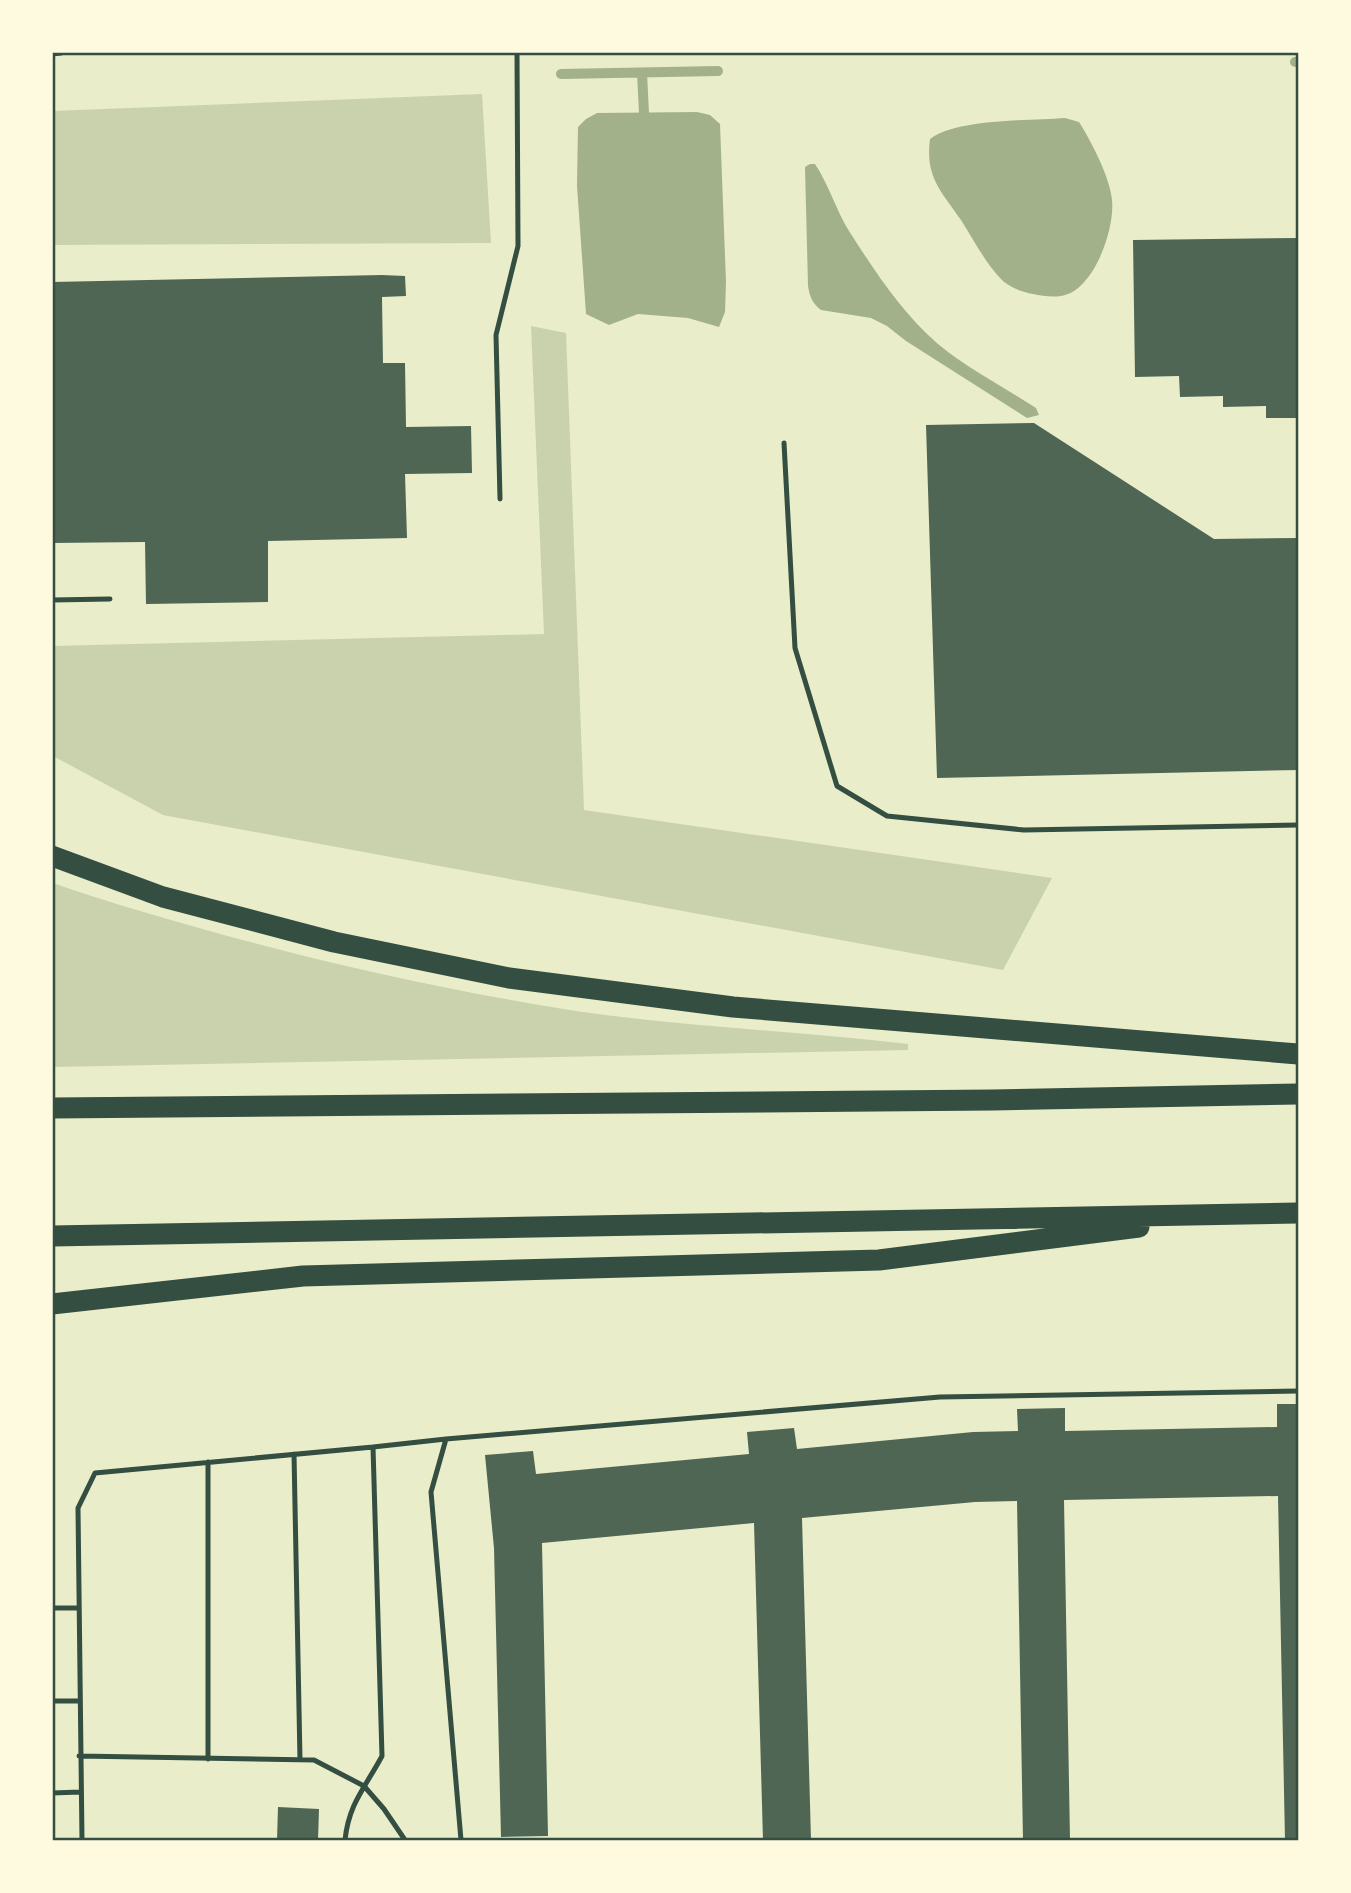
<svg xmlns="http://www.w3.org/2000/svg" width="1351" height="1893" font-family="'PT Sans',sans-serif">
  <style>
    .green { fill: #cad2ad }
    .water { fill: #a3b18a }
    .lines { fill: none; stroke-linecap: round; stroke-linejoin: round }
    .stream { stroke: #a3b18a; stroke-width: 10 }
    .building { fill: #4f6655 }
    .service { stroke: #344e41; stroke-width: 5 }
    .minor { stroke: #344e41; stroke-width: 7 }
    .motorway { stroke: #344e41; stroke-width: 21 }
    .neatline { fill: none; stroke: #344e41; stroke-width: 2.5 }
  </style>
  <rect width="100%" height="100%" fill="#e9edc9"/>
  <path class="green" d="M482,94l9,149 -438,2v-134z
    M531,326l35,7 18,477 468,68 -49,92 -840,-155 -110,-59v-110l491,-12z
    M53,883c48,17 97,31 146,45 124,35 250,63 377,83 110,16 222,20 332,33v6l-855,17z"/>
  <path class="water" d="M697,112l13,3 10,9 6,158 -1,30 -6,15 -31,-9 -50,-4 -29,11 -23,-11 -9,-128 1,-59 8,-8 11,-6z
    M1065,118l14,4c12,19 31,55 33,78 3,28 -17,87 -47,95 -10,3 -22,1 -32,-1 -11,-2 -25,-7 -33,-16 -15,-16 -27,-39 -39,-58 -20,-29 -36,-43 -31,-81 28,-21 100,-18 135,-21z
    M810,164h5c14,21 21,46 34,67 25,39 53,82 89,113 30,25 66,43 98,64l3,7 -12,3 -121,-77 -19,-15 -16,-8 -50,-8c-9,-7 -11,-13 -13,-24l-3,-119z"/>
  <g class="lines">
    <path class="stream" d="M1295,62h3
      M642,73l2,40
      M561,74l157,-3"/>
  </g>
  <path class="building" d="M1298,238v180h-32v-12l-43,1v-11l-43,1 -1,-21 -44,1 -2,-137z
    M382,275l23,1 1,20 -24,1 1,66h22l1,64 65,-1 1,47 -67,1 2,64 -139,3v61l-122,2 -1,-62 -93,1v-261z
    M1034,423l180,116 84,-1v232l-361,8 -11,-353z
    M1277,1404h21v436h-13l-7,-344 -214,4 6,340h-47l-6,-339 -42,1 -173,16 9,322h-48l-9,-317 -212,20 6,293 -47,1 -7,-289 -9,-93 48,-4 3,23 213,-20 -2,-22 47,-4 3,21 176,-17 45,-1 -1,-22 48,-1v23l212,-4z
    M278,1807l41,2 -1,31h-41z"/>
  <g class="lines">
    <path class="service" d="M784,443l11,205 42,138 50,30 137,14 274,-5
      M500,499l-4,-164 22,-89 -1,-194
      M52,600l58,-1
      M373,1447l73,-8
      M294,1454l6,306
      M208,1462v297
      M52,1608h27
      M52,1701h27
      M79,1756l235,4 50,26 20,23 21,31
      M52,1793l28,-1
      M82,1840l-4,-332 17,-35 278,-26 9,309c-17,32 -33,47 -37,84
      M461,1840l-30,-348 15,-53 494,-42 358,-6"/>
    <path class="minor" d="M52,53l9,-1"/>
    <path class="motorway" d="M52,856l111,41 171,45 175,36 224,29 565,47
      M52,1108l941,-8 305,-6
      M52,1236l1246,-23
      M52,1304l251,-28 576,-16 260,-33"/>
  </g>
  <rect width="1351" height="1893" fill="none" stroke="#fefae0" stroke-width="108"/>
  <rect x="54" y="54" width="1243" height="1785" class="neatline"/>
</svg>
